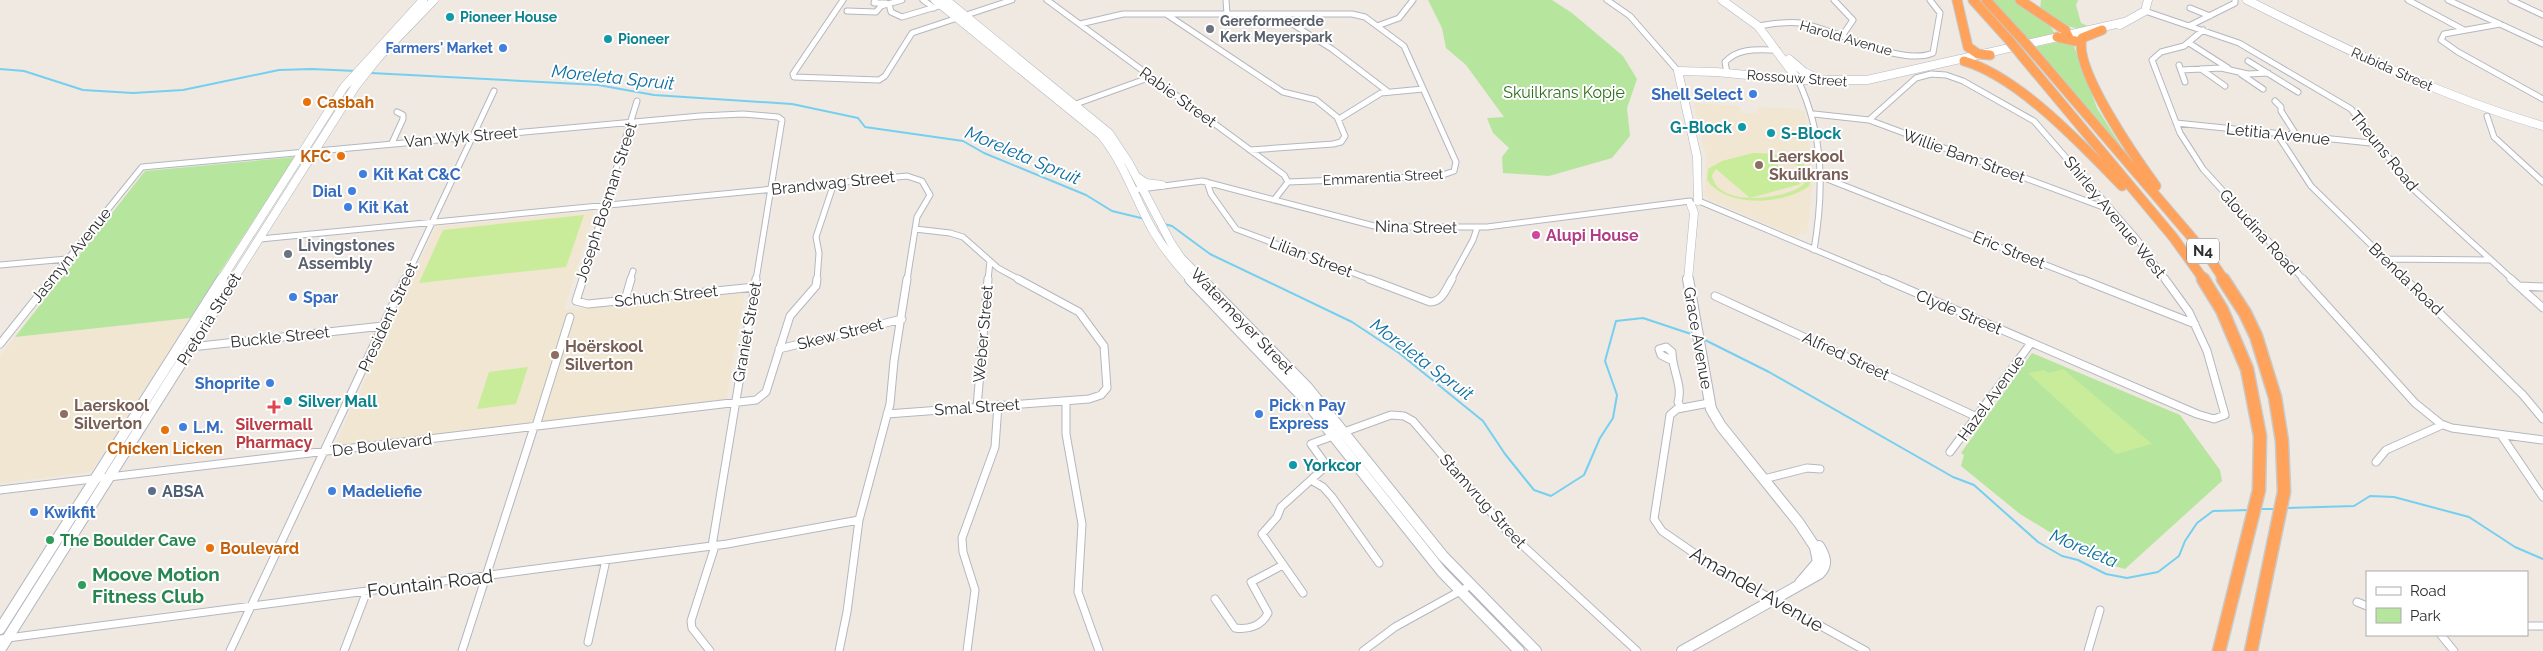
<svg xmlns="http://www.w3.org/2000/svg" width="2543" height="651" font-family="Raleway,sans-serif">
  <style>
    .education { fill: #f0e6d1 }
    .green { fill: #b6e59e }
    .pitch { fill: #c9ec9a; fill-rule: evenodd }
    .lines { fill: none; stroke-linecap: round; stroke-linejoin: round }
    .stream { stroke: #75cff0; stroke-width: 2 }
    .street-far1-casing { stroke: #b4b7c1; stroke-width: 7 }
    .street-casing { stroke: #b4b7c1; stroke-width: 9 }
    .secondary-far1-casing { stroke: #b4b7c1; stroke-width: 9 }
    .secondary-casing { stroke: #b4b7c1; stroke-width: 12 }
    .highway-far1-casing { stroke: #c9c9c9; stroke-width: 11 }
    .highway-casing { stroke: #c9c9c9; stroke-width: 15 }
    .street-far1 { stroke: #fff; stroke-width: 5 }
    .street { stroke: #fff; stroke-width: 7 }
    .secondary-far1 { stroke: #fff; stroke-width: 8 }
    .secondary { stroke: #fff; stroke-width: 10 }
    .highway-far1 { stroke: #ffa35c; stroke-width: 9 }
    .highway { stroke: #ffa35c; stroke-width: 12 }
    .highway-bridge-casing { stroke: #c9c9c9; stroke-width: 11; stroke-linecap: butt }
    .highway-bridge { stroke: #ffa35c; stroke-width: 9 }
    .culture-dot { fill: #0f9aa8; stroke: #fff; stroke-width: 2 }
    .worship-dot { fill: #6b7280; stroke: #fff; stroke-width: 2 }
    .shop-dot { fill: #3f7fe0; stroke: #fff; stroke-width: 2 }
    .food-dot { fill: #e8710a; stroke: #fff; stroke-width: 2 }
    .education-dot { fill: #8d6e63; stroke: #fff; stroke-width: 2 }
    .hotel-dot { fill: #d1479c; stroke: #fff; stroke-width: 2 }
    .health-dot { fill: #e0444e; stroke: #fff; stroke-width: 2 }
    .service-dot { fill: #5c6f8a; stroke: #fff; stroke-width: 2 }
    .leisure-dot { fill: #2e9e5b; stroke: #fff; stroke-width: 2 }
    .labels { text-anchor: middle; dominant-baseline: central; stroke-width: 4; stroke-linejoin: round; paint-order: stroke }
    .far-culture-label { font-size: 14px; font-weight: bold; fill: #0d838f; stroke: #fff; text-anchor: start }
    .far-worship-label { font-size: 14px; font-weight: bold; fill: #5b616d; stroke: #fff; text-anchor: start }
    .far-street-label { font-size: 14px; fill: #2e2e2e; stroke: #fff }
    .far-shop-label { font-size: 14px; font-weight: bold; fill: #366cbe; stroke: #fff; text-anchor: end }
    .shield { fill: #fff; stroke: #6d6d6d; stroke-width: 1 }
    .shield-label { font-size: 15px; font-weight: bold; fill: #2e2e2e }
    .park-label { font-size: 16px; fill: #2c6e1b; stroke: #fff }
    .shop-label { font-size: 16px; font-weight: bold; fill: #366cbe; stroke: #fff; text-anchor: start }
    .street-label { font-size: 16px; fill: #2e2e2e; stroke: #fff }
    .food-label { font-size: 16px; font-weight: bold; fill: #c56008; stroke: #fff; text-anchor: start }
    .culture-label { font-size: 16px; font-weight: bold; fill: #0d838f; stroke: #fff; text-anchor: start }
    .education-label { font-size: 16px; font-weight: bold; fill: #785e54; stroke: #fff; text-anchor: start }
    .hotel-label { font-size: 16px; font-weight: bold; fill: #b23c85; stroke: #fff; text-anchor: start }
    .worship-label { font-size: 16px; font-weight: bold; fill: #5b616d; stroke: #fff; text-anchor: start }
    .health-label { font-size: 16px; font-weight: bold; fill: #be3a42; stroke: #fff }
    .service-label { font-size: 16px; font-weight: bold; fill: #4e5e75; stroke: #fff; text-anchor: start }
    .leisure-label { font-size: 16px; font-weight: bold; fill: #27864d; stroke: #fff; text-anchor: start }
    .water-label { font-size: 18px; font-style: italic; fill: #0d6fa3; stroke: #fff }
    .near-leisure-label { font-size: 19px; font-weight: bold; fill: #27864d; stroke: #fff; text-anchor: start }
    .near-street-label { font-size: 19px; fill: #2e2e2e; stroke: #fff }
  </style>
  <rect width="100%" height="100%" fill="#efe9e1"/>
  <path class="education" d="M1694,103l45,3 3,7 16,1 -1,-7 42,2 6,3 8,68 -6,54 -7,-1 -3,4 -87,-37 -6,-5 3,-35z
    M594,211l-30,99 181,-19 -19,109 -392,47 102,-220z
    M190,318l-99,154 -91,11v-126l15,-20z"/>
  <path class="green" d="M1428,0h124l20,13 51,43 14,23 -10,29 3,28 -18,22 -63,18 -46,-3 -1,-16 7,-9 -16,-15 -6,-15 17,-1 -38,-52 -20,-17 -4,-20z
    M1991,0h26l32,24 6,10 -25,6z
    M2041,0h37l-2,5 5,18 7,3c-19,7 -32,-7 -48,-17z
    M2067,40l5,1 25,67 29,46 -91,-107z
    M295,157l-105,161 -175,19 130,-166z
    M2032,353l148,62 40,55 2,11 -97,88 -28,-8 -77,-47 -59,-48 3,-11 -3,-2z"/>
  <path class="pitch" d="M1753,153c18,-1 68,6 56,33 -25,19 -82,22 -102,-6l1,-11 14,-8zM1767,156c14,0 32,6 39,20l-2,8c-17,16 -88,24 -92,-9l4,-6 34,29 51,-14z
    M584,215l-18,52 -147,16 24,-53z
    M528,367l-12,37 -39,5 12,-37z
    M2063,369l89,75 -36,10 -88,-81 16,-3 5,3z"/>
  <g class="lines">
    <path class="stream" d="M0,69l24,2 59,19 50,3 50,-3 96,-20 33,-1 44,2
      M371,73l227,12 56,10 138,9 66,14 7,9 98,14 21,12 102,42 26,16 33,8
      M1164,224l8,2 38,28 142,68 47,31 84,68 22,33 29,36 17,6 33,-21 16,-37 13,-20 4,-23 -12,-34 11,-40 27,-3 51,17
      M1703,339l66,33 184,105 21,8 64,57 24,14 16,4 28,14 21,4 31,-6 21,-16 6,-15 12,-18 16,-12 37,-1
      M2287,508l67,-2 16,-10 24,1 75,20 46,30 28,12
      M2259,509h16"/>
    <defs>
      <path id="street-far1" d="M843,0l-50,74 1,3 85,3 6,-4 27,-43 100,-33
        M875,0l-1,3h12
        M923,0l11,8
        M1047,0l237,175 4,7
        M1226,0l1,14
        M1607,0l23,16 48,55
        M1834,0l19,20 -11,16
        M2408,0l56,30
        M2448,0l95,44
        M2511,0l32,15
        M889,4l2,8 11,5 40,-12
        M2190,8l20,8
        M847,11l29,1 5,-6 21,-6
        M2145,11l94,32 112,66 61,79 101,92
        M1166,14l117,78 33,8 21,17 8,19 -4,6 -8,2 -83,6
        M1278,15l54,34 55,42
        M1080,24l43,-10h229l13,3 39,29 52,116 -2,9 -14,5 -152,6
        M2500,24l-56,10 -3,6 17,12 85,47
        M1377,26l22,-8 14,-18
        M1758,26c14,-2 28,-5 42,-3 36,6 99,44 133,30l7,-40 -10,-13
        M2189,26l46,-23v-3
        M2203,30l-19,16 -23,6 -9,8 28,73 23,36 101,111
        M2189,43l39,25
        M2248,61l50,31
        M2179,65l6,17
        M2201,69l24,17
        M2181,70l40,-2 27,6 20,-1
        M1727,73l-2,-11c14,-15 33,-12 52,-12
        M2241,74l22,15
        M1798,80c26,55 26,111 16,170
        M2275,101l6,6v4l16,25
        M1076,104l75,-27
        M1814,114l55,6 242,90
        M2487,116l7,21 49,45
        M1339,119l42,-26 42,-4
        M1869,120l47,-42 15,-4 15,1 17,6 71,40 103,118 29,41
        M2176,123l204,21
        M2277,134l34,52 96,94
        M392,143l11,-24v-4l-6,-3
        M1822,177l262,103
        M1207,182l4,12 25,35 136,51
        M1133,190l69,-9 176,46h109l203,-26
        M1274,200l14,-18
        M1699,201l188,79
        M915,229l35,4 13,4 35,31 22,12
        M260,239l647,-63 15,5 8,14 -13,22 -10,63
        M2386,259l104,1
        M0,265l67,-6
        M51,280l91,-113 558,-51 43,-2 35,3 4,3 -26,160
        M405,280l89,-189
        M582,280l55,-179
        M630,280l3,-9
        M817,280l2,-27 -3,-16 18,-54
        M988,280l2,-19
        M1451,280l22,-40 4,-12"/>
      <path id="street" d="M583,279l-7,22 12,3 167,-17
        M1369,279l61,23c12,0 16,-13 22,-23
        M1884,279l313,135 17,5 11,-4 -18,-64 -18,-39 -24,-33
        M2081,279l114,45
        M2303,279l112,124 26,21 11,4 91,12
        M2405,279l118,116 20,24
        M2511,279l32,29
        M2519,286l24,1
        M1715,296l262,121
        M625,300l6,-21
        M0,344l52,-65
        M191,347l192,-21
        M779,349l123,-30
        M1671,360l-10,-5 -2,-6 7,-2 6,5c0,18 11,33 6,50l3,6
        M1066,401v33l16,90 -4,68 21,59
        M1709,403l-32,6 -7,6 -16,104 8,12 52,36 152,84
        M977,407l11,-128
        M887,414l202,-15 12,-4 6,-7 -3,-42 -25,-34 -61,-33
        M536,426l34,-109
        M2501,435l42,62
        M1950,452l81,-109
        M2376,462l10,-12 56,-25
        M1764,479l43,-11 13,1
        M1311,480l12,7 9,10 47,66
        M0,490l756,-90 10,-8 24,-76 26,-30 1,-7
        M712,546l44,-267
        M1303,593l-41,-59 15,-17 4,-10 43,-39v-6l-13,-18 80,-29 13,1 9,5 93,109 131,121
        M1215,599l20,29c13,2 27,-2 33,-15l-17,-31 32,-17
        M2357,602l10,4
        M2527,626h16
        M2441,635l13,16
        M0,639l727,-95 132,-24
        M588,642l18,-82
        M230,651l175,-372
        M344,651l23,-60
        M462,651l72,-224
        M710,651l-18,-23 -1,-7 24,-75
        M839,651l8,-39 12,-92 31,-116 4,-43 13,-82
        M967,651l8,-61 -12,-38 -1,-14 33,-91 3,-42
        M1363,651l32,-24 76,-42
        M2088,651l12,-41"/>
      <path id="secondary-far1" d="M935,0l166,135c23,28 33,61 50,92 11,20 25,37 40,53
        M946,0l163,133 20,30 42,80 10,15 22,22
        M1722,0l36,26 40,54
        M2247,0c96,48 192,96 296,126
        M2120,25l25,-14 3,-11
        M1789,59l15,13 13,6
        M1137,177l9,6 16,2
        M1698,201l-1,-44 -19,-86 38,1 82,8h69l258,-58
        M221,280l123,-193 79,-87
        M233,280l122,-193 23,-29 56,-58
        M1688,280l6,-67 -3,-8"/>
      <path id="secondary" d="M1190,279l110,115 142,178 77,79
        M1201,279l106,108 136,169 93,95
        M1688,279l23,130 10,17 78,97 16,24 3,15 -18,21
        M0,629l222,-350
        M0,650l234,-371
        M1682,651l137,-77c10,-9 6,-18 0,-28"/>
      <path id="highway-far1" d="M1957,0l11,47 10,7 12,1
        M1973,0l36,40
        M1986,0l35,38
        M2020,0l45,30 4,8
        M2102,30l-20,8c-9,31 55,122 74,148
        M2057,37l18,4
        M2034,53l177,207 13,20
        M2022,56l151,181 31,43
        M1964,61c55,16 118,84 158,125"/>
      <path id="highway" d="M2203,279l19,31 25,59 13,67 -1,54 -40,161
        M2223,279l22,34 11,23 19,61 7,44 2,51 -33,159"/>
    </defs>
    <use href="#street-far1" class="street-far1-casing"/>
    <use href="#street" class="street-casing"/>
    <use href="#secondary-far1" class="secondary-far1-casing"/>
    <use href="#secondary" class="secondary-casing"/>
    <use href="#highway-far1" class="highway-far1-casing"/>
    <use href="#highway" class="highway-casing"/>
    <use href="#street-far1" class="street-far1"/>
    <use href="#street" class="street"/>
    <use href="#secondary-far1" class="secondary-far1"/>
    <use href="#secondary" class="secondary"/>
    <use href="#highway-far1" class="highway-far1"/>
    <use href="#highway" class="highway"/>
    <defs>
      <path id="highway-bridge" d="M2021,38l13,15
        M2009,40l13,16"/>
    </defs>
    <use href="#highway-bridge" class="highway-bridge-casing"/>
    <use href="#highway-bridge" class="highway-bridge"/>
  </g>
  <g class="culture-dot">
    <circle cx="450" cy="17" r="5"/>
    <circle cx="608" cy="39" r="5"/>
    <circle cx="1742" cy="127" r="5"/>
    <circle cx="1771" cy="133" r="5"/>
    <circle cx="288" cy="401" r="5"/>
    <circle cx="1293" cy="465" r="5"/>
  </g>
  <g class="worship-dot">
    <circle cx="1210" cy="29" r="5"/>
    <circle cx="288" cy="254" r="5"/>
  </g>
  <g class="shop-dot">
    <circle cx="503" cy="48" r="5"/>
    <circle cx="1753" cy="94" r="5"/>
    <circle cx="363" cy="174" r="5"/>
    <circle cx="352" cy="191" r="5"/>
    <circle cx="348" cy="207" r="5"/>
    <circle cx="293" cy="297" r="5"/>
    <circle cx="270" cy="383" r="5"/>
    <circle cx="1259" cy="414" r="5"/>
    <circle cx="183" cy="427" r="5"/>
    <circle cx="332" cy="491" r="5"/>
    <circle cx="34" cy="512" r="5"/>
  </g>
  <g class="food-dot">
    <circle cx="307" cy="102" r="5"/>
    <circle cx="341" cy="156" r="5"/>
    <circle cx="165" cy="430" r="5"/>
    <circle cx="210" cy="548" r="5"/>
  </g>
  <g class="education-dot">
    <circle cx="1759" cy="165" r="5"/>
    <circle cx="555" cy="355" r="5"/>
    <circle cx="64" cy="414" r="5"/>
  </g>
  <circle class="hotel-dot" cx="1536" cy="235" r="5"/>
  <path class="health-dot" d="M271.5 399.5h5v5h5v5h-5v5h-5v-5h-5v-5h5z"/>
  <circle class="service-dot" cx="152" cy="491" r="5"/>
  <g class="leisure-dot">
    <circle cx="50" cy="540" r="5"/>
    <circle cx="82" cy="585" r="5"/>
  </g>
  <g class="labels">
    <g class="far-culture-label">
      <text x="460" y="17">Pioneer House</text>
      <text x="618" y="39">Pioneer</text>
    </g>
    <g class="far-worship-label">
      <text x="1220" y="21">Gereformeerde<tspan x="1220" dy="16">Kerk Meyerspark</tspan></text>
    </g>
    <g class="far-street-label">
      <text transform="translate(1846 38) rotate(16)">Harold Avenue</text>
      <text transform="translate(2392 69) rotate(24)">Rubida Street</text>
      <text transform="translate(1797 78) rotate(4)">Rossouw Street</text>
      <text transform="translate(1383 177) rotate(-3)">Emmarentia Street</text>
    </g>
    <g class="far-shop-label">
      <text x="493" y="48">Farmers' Market</text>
    </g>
    <rect class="shield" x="2187" y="238.5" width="32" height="25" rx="4"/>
    <g class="shield-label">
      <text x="2203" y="251">N4</text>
    </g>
    <g class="park-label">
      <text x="1564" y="92">Skuilkrans Kopje</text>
    </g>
    <g class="shop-label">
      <text x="1743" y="94" text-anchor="end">Shell Select</text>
      <text x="373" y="174">Kit Kat C&amp;C</text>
      <text x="342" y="191" text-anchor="end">Dial</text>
      <text x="358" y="207">Kit Kat</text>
      <text x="303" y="297">Spar</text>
      <text x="260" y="383" text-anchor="end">Shoprite</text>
      <text x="1269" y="405">Pick n Pay<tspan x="1269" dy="18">Express</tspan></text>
      <text x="193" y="427">L.M.</text>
      <text x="342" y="491">Madeliefie</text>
      <text x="44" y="512">Kwikfit</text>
    </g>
    <g class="street-label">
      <text transform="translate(1178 97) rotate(36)">Rabie Street</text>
      <text transform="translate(2278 134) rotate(6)">Letitia Avenue</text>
      <text transform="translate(461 137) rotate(-5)">Van Wyk Street</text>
      <text transform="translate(2384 151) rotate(51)">Theuns Road</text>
      <text transform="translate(1964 156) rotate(20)">Willie Bam Street</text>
      <text transform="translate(833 183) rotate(-6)">Brandwag Street</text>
      <text transform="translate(606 202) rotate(-72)">Joseph Bosman Street</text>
      <text transform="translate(2115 217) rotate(51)">Shirley Avenue West</text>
      <text transform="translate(1416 227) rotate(1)">Nina Street</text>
      <text transform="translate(2259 232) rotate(48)">Gloudina Road</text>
      <text transform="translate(2009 250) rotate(22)">Eric Street</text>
      <text transform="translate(71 255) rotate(-51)">Jasmyn Avenue</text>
      <text transform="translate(1311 257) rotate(21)">Lilian Street</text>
      <text transform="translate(2406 279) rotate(44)">Brenda Road</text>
      <text transform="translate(666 296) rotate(-6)">Schuch Street</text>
      <text transform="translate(1959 312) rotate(23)">Clyde Street</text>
      <text transform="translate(388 317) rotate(-65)">President Street</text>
      <text transform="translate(209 319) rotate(-58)">Pretoria Street</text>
      <text transform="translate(1242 321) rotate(46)">Watermeyer Street</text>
      <text transform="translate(747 332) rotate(-80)">Graniet Street</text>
      <text transform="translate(840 334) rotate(-14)">Skew Street</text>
      <text transform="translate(983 334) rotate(-85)">Weber Street</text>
      <text transform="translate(280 337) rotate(-6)">Buckle Street</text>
      <text transform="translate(1698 338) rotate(80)">Grace Avenue</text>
      <text transform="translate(1846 356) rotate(25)">Alfred Street</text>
      <text transform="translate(1991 398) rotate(-54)">Hazel Avenue</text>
      <text transform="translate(977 407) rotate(-4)">Smal Street</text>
      <text transform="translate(382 445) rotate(-7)">De Boulevard</text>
      <text transform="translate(1483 501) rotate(48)">Stamvrug Street</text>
    </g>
    <g class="food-label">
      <text x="317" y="102">Casbah</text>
      <text x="331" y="156" text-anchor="end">KFC</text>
      <text x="165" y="448" text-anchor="middle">Chicken Licken</text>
      <text x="220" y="548">Boulevard</text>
    </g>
    <g class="culture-label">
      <text x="1732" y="127" text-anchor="end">G-Block</text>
      <text x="1781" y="133">S-Block</text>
      <text x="298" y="401">Silver Mall</text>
      <text x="1303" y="465">Yorkcor</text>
    </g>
    <g class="education-label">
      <text x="1769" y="156">Laerskool<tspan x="1769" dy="18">Skuilkrans</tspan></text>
      <text x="565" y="346">Hoërskool<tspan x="565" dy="18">Silverton</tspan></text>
      <text x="74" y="405">Laerskool<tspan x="74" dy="18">Silverton</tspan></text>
    </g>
    <g class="hotel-label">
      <text x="1546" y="235">Alupi House</text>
    </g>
    <g class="worship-label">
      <text x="298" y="245">Livingstones<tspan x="298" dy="18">Assembly</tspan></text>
    </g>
    <g class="health-label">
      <text x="274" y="424">Silvermall<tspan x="274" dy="18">Pharmacy</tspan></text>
    </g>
    <g class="service-label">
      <text x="162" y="491">ABSA</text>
    </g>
    <g class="leisure-label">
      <text x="60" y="540">The Boulder Cave</text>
    </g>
    <g class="water-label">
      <text transform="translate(613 77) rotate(6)">Moreleta Spruit</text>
      <text transform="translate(1023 155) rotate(23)">Moreleta Spruit</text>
      <text transform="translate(1422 359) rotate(37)">Moreleta Spruit</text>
      <text transform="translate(2084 548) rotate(23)">Moreleta</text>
    </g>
    <g class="near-leisure-label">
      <text x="92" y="574">Moove Motion<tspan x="92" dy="22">Fitness Club</tspan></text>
    </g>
    <g class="near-street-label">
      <text transform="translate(430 583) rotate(-7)">Fountain Road</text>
      <text transform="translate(1757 589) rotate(30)">Amandel Avenue</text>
    </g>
  </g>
  <rect x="2366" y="571" width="162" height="65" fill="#ffffff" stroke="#ababab"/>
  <rect x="2376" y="587" width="25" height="8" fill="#ffffff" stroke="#ababab"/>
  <text x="2410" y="596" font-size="15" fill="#2e2e2e">Road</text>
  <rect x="2376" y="608" width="25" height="15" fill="#b6e59e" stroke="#ababab"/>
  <text x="2410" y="621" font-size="15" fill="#2e2e2e">Park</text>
</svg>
